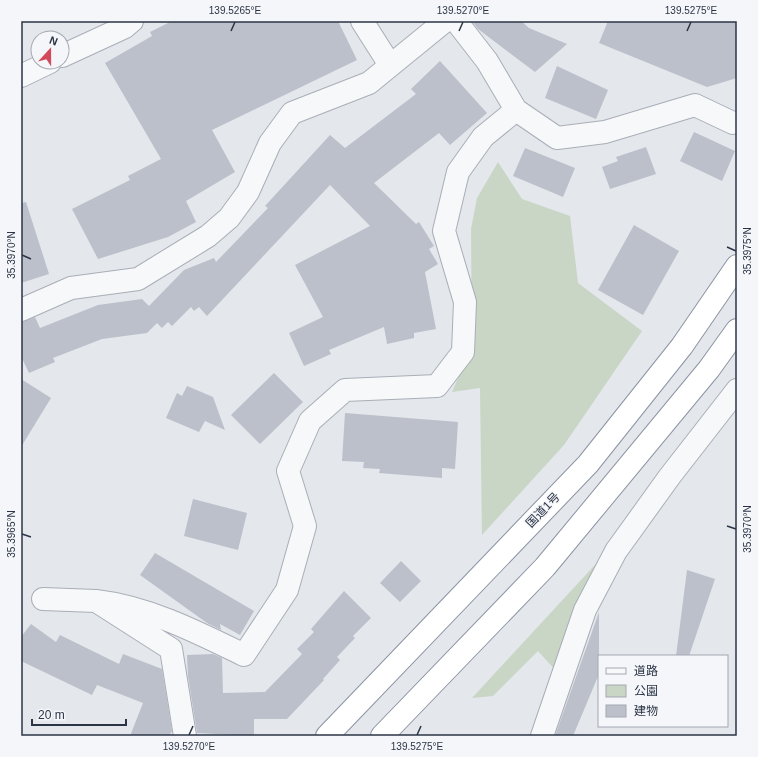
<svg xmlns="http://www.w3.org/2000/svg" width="758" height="757" font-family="Arial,'Noto Sans JP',sans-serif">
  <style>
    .green { fill: #c9d6c5 }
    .building { fill: #bbc0ca }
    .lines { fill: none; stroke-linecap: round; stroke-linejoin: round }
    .minor-casing { stroke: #a9aeb7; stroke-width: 24 }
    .trunk-casing { stroke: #8b94a3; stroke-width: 24 }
    .minor { stroke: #f7f8fa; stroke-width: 22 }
    .trunk { stroke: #fff; stroke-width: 22 }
    .ticks { fill: none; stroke: #2b3445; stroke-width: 1.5 }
    .labels { text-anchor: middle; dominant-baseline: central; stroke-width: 3; stroke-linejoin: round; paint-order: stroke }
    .street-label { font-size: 12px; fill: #2b3445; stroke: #f4f6f9 }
    .neatline { fill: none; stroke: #2b3445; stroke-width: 1.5 }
    .ticks-label { font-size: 10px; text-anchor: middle; fill: #2b3445 }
  </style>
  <rect width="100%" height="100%" fill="#e4e7ec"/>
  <path class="green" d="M498,162l24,37 48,17 8,67 64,48 -78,114 -82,90 -2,-147 -28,4 20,-46 -1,-117 6,-31z
    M605,554l-48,118 -19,-21 -45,45 -21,2z"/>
  <path class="building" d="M172,21h166l19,39 -145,70 23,42 -49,29 10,21 -28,15 -70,22 -26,-50 58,-29 -2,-4 33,-17 -56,-96 47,-27 -2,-4z
    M472,21h49l8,7 38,16 -32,28 -57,-43z
    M608,21h129v57l-30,9 -108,-44z
    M440,61l47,52 -37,32 -11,-12 -65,50 42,41 3,-2 15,24 -5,3 9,15 -13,8 11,57 -22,4v5l-27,6 -3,-17 -55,23 2,4 -27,12 -15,-33 34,-16 -28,-52 75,-39 -40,-41 -123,131 -8,-9 -5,4 -3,-4 -19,19 -4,-4 -6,6 -5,-5 -10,10 -45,6 -49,19 2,4 -26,11 -8,-17v-34l14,-5 5,11 58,-23 44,-6 7,7 35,-36 30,-12 2,4 52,-54 -3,-2 65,-71 15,13 71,-54 -5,-5z
    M557,66l51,24 -12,29 -51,-21z
    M694,132l41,19 -13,30 -42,-20z
    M646,147l10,27 -46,15 -8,-22 16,-6 -2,-4z
    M525,148l50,20 -12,29 -50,-21z
    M26,202l23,72 -28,9v-80z
    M634,225l45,26 -36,64 -45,-25z
    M274,373l29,29 -43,42 -29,-29z
    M21,379l30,19 -30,49z
    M187,386l26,11 12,33 -20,-9 -6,11 -33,-14 11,-25 5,3z
    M345,413l113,9 -3,47 -13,-1v10l-63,-5 1,-4 -17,-1 1,-6 -22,-1z
    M193,499l54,14 -9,37 -54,-14z
    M155,553l99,58 -14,24 -20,-11 1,6 -14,-7 -67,-48z
    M401,561l20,20 -21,21 -20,-19z
    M687,570l28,9 -26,77h-13z
    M344,591l27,27 -18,18 2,2 -18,19 3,3 -17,19 1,1 -37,39h-33v17l-57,-3 -9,-57 -1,-21 26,-1 9,4 1,35 42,-1 37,-38 -5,-5 17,-17 -3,-3z
    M599,612v62l-26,62h-18z
    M31,624l25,18 4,-7 59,29 4,-10 39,15 10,62 -3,5h-39l13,-33 -46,-18 -5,10 -71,-34v-24z"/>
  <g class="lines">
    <defs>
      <path id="minor" d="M362,21l28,44
        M456,21l31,40 29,49 41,28 48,-6 90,-27 38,18
        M62,56l63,-29 7,-6
        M21,76l29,-14
        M21,310l50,-22 67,-9 70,-43 21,-18 19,-26 22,-49 22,-30 77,-30 76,-62
        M43,599l53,2 75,48 14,87
        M96,601c52,6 101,31 148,54l43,-65 18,-64 -17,-55 22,-50 35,-31 92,-4 26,-34 2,-50 -21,-71 14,-59 25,-35 33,-27
        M542,736l43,-126 31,-59 54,-75 67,-86"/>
      <path id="trunk" d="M327,736l261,-272 94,-118 55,-80
        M382,736l163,-169 164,-198 28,-39"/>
    </defs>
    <use href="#minor" class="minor-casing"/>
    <use href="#trunk" class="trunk-casing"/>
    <use href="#minor" class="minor"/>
    <use href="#trunk" class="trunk"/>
  </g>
  <path class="ticks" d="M231,31l4,-9M459,31l4,-9M687,31l4,-9M727,247l9,4M22,255l9,4M727,526l9,3M22,534l9,3M189,735l4,-9M417,735l4,-9"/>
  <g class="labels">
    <g class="street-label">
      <text transform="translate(543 510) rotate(-46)">国道1号</text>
    </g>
  </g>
  <rect width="758" height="757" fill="none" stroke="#f4f6f9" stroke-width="44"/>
  <rect x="598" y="655" width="130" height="72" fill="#f4f6f9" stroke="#a4a8b1"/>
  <rect x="606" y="668" width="20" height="6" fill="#f7f8fa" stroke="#a4a8b1"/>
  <text x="634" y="675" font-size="12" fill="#2b3445">道路</text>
  <rect x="606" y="685" width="20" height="12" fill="#c9d6c5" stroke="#a4a8b1"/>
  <text x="634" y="695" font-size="12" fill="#2b3445">公園</text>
  <rect x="606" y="705" width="20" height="12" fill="#bbc0ca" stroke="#a4a8b1"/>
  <text x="634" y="715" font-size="12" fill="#2b3445">建物</text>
  <g transform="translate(50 50) rotate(21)"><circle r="19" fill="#f4f6f9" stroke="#a4a8b1"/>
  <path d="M0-3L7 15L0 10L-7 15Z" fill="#d1495b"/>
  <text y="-6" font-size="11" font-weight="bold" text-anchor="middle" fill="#2b3445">N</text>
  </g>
  <path d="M32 719v6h94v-6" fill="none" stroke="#2b3445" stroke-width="2"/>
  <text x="38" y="719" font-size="12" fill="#2b3445" stroke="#f4f6f9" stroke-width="3" paint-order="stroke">20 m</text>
  <rect x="22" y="22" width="714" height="713" class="neatline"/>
  <g class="ticks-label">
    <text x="235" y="14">139.5265°E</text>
    <text x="463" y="14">139.5270°E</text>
    <text x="691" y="14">139.5275°E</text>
    <text transform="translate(747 251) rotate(-90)" y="4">35.3975°N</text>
    <text transform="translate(11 255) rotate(-90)" y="4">35.3970°N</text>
    <text transform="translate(747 529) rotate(-90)" y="4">35.3970°N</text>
    <text transform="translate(11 534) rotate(-90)" y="4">35.3965°N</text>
    <text x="189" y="750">139.5270°E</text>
    <text x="417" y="750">139.5275°E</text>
  </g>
</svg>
